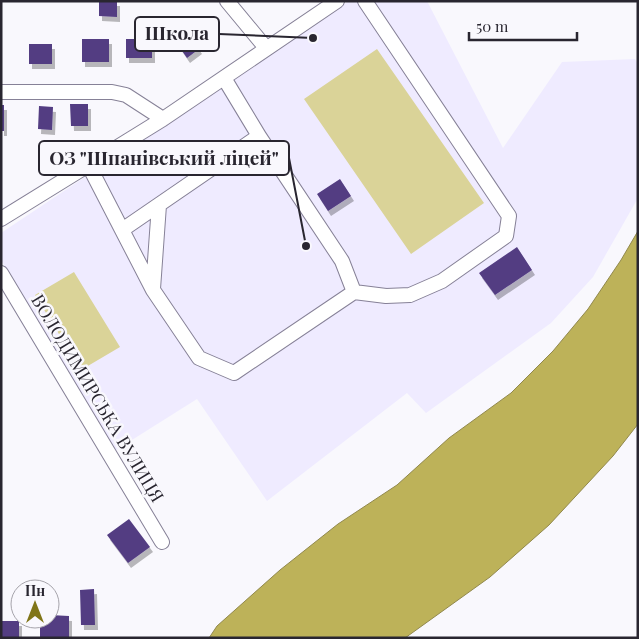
<svg xmlns="http://www.w3.org/2000/svg" width="639" height="639" font-family="'Playfair Display',serif">
  <style>
    .built { fill: #efebff }
    .green { fill: #dad398 }
    .water { fill: #bdb259; stroke: #91884d }
    .building { fill: #533d82; filter: url(#shadow) }
    .lines { fill: none; stroke-linecap: round; stroke-linejoin: round }
    .minor-casing { stroke: #868197; stroke-width: 16 }
    .minor { stroke: #fff; stroke-width: 14 }
    .labels { text-anchor: middle; dominant-baseline: central; stroke-width: 5; stroke-linejoin: round; paint-order: stroke }
    .street-label { font-size: 18px; fill: #292630; stroke: #f9f8fd }
    .leader { fill: none; stroke: #292630; stroke-width: 2 }
    .callout-dot { fill: #292630; stroke: #f9f8fd; stroke-width: 2 }
    .callout { fill: #f9f8fd; stroke: #292630; stroke-width: 2 }
    .callout-label { font-size: 19px; text-anchor: middle; font-weight: bold; fill: #292630 }
  </style>
  <defs>
    <filter id="shadow"><feDropShadow dx="3" dy="5" stdDeviation="0" flood-color="#0004"/></filter>
  </defs>
  <rect width="100%" height="100%" fill="#f9f8fd"/>
  <path class="built" d="M349,1h78l76,147 59,-86 73,-3 3,5v134l-45,79 -42,46 -125,90 -19,-20 -140,108 -70,-102 -81,51 -115,-190v-27z"/>
  <path class="green" d="M377,49l107,154 -73,51 -107,-155z
    M74,272l46,75 -39,23 -46,-75z"/>
  <path class="water" d="M638,231v193l-25,32 -64,69 -59,52 -85,61h-196l8,-12 63,-56 58,-46 59,-39 52,-47 62,-45 42,-42 35,-42 33,-49z"/>
  <path class="building" d="M99,1h18v16l-18,-1z
    M190,36l9,13 -12,9 -9,-13z
    M82,39h27v23h-27z
    M126,39h26v19h-26z
    M29,44h23v20h-23z
    M70,104h18v22h-17z
    M1,105h3v26h-3z
    M39,106l14,1 -1,23 -14,-1z
    M340,179l11,17 -23,15 -11,-17z
    M517,247l15,23 -37,25 -16,-22z
    M129,519l21,28 -22,16 -21,-28z
    M94,589l1,36h-14l-1,-35z
    M50,615l19,1v22h-29v-19h10z
    M1,621h18v17h-18z"/>
  <g class="lines">
    <defs>
      <path id="minor" d="M227,1l39,47
        M1,92h111l14,3 37,24
        M89,166l33,64 137,-94 -35,-58
        M1,219l162,-100 174,-118
        M122,230l31,60 46,68 35,15 120,-81 -12,-31 -83,-125
        M1,273l161,269
        M153,289l6,-84
        M354,292l32,4 24,-1 32,-14 64,-45 3,-20 -144,-215"/>
    </defs>
    <use href="#minor" class="minor-casing"/>
    <use href="#minor" class="minor"/>
  </g>
  <g class="labels">
    <g class="street-label">
      <text transform="translate(98 398) rotate(59)">ВОЛОДИМИРСЬКА ВУЛИЦЯ</text>
    </g>
  </g>
  <path class="leader" d="M313 38L219 34M306 246L289 158"/>
  <g class="callout-dot">
    <circle cx="313" cy="38" r="5"/>
    <circle cx="306" cy="246" r="5"/>
  </g>
  <g class="callout">
    <rect x="135" y="17" width="84" height="34" rx="5"/>
    <rect x="39" y="141" width="250" height="34" rx="5"/>
  </g>
  <g class="callout-label">
    <text x="177" y="40">Школа</text>
    <text x="164" y="165">ОЗ "Шпанівський ліцей"</text>
  </g>
  <rect width="639" height="639" fill="none" stroke="#292630" stroke-width="5"/>
  <g transform="translate(35 604)"><circle r="24" fill="#f9f8fd" stroke="#a6a4ab"/>
  <path d="M0-4L9 19L0 12L-9 19Z" fill="#807518"/>
  <text y="-8" font-size="14" font-weight="bold" text-anchor="middle" fill="#292630">Пн</text>
  </g>
  <path d="M469 32v8h108v-8" fill="none" stroke="#292630" stroke-width="2.5"/>
  <text x="476" y="32" font-size="15" fill="#292630" stroke="#f9f8fd" stroke-width="4" paint-order="stroke">50 m</text>
</svg>
